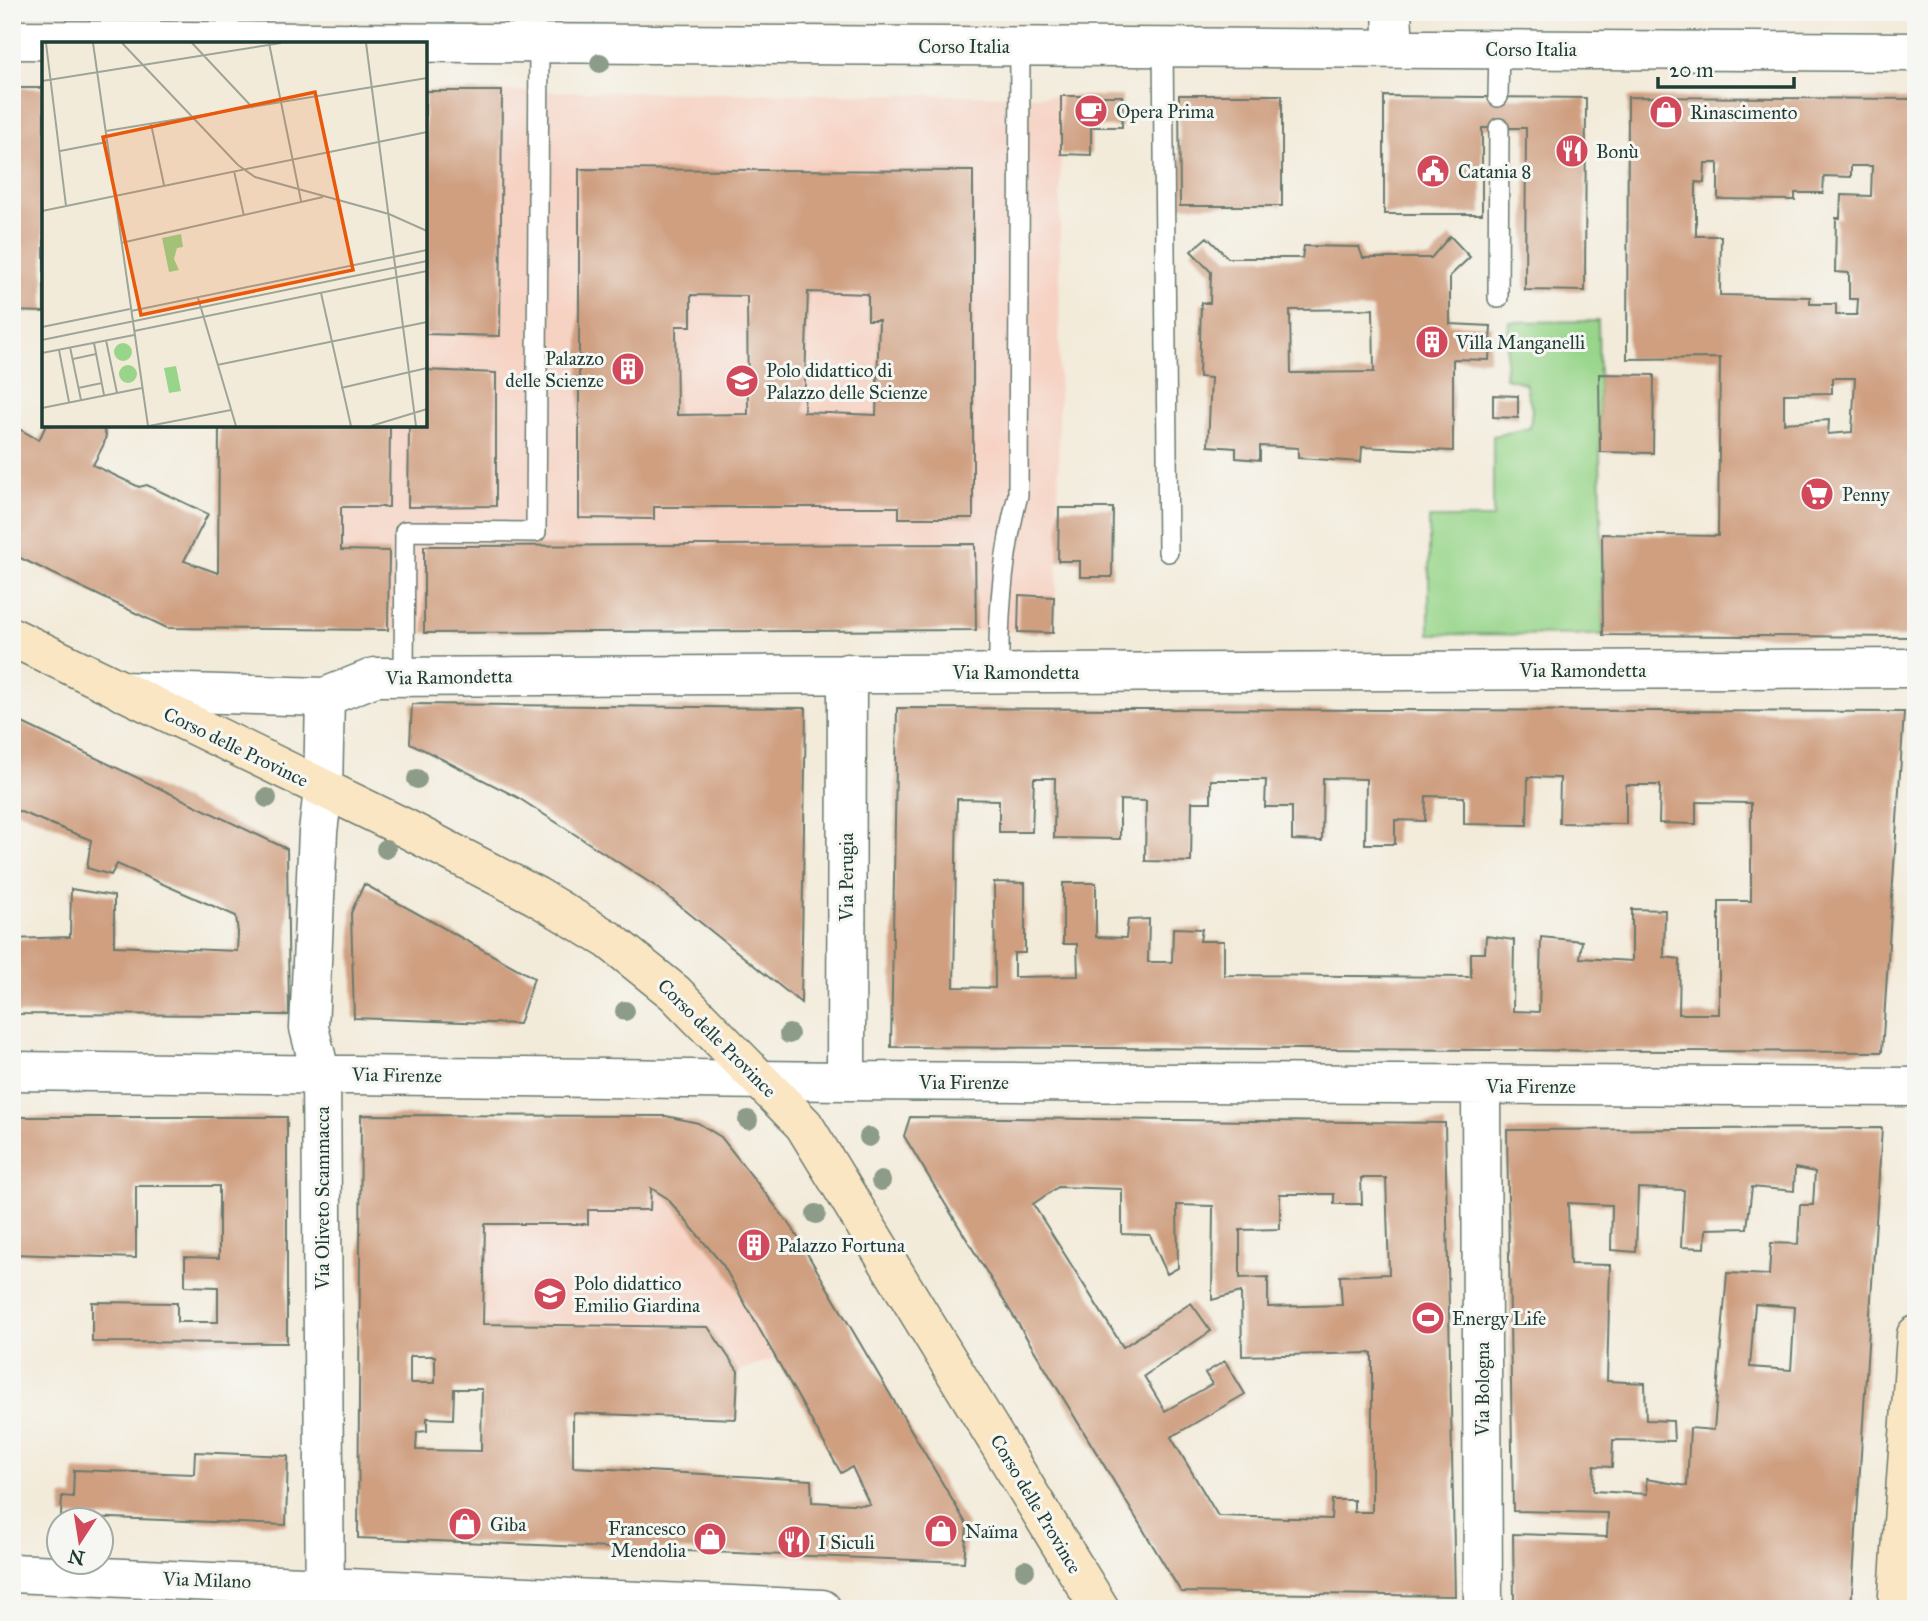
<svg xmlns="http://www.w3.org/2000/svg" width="1928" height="1621" font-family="'IM FELL Great Primer',serif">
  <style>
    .built { fill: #f6d2c3 }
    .green { fill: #98d58a; stroke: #5c895f; stroke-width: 2 }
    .building { fill: #cf9f80; fill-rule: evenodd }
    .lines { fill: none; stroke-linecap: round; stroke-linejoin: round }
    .lane-casing { stroke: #697a6e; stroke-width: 22 }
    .street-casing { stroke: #697a6e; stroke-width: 41 }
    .secondary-casing { stroke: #697a6e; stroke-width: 41 }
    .lane { stroke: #fff; stroke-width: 19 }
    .street { stroke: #fff; stroke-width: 38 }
    .secondary { stroke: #fbe6c4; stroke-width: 38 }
    .tree { fill: #8c9c88 }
    .labels { text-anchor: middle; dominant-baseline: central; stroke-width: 6; stroke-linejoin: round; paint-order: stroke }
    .street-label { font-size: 19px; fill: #1f3d34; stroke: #f6f6f2 }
    .poi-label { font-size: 19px; fill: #1f3d34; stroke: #f6f6f2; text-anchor: start }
    .inset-road { fill: none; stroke: #9ea598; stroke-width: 2 }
    .view { fill: #e8590c; fill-opacity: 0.15; stroke: #e8590c; stroke-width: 3.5 }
    .inset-edge { fill: none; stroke: #1f3d34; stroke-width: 3.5 }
  </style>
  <rect width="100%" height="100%" fill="#f6f6f2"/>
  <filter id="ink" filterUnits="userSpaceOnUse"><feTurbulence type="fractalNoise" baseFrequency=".0143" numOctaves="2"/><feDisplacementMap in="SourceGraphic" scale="14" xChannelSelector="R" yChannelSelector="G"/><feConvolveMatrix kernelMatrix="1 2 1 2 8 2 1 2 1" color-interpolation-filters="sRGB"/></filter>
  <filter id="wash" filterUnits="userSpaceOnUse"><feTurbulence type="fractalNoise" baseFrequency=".00686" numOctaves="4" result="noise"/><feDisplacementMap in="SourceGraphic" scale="28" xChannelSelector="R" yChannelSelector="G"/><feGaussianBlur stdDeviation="1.57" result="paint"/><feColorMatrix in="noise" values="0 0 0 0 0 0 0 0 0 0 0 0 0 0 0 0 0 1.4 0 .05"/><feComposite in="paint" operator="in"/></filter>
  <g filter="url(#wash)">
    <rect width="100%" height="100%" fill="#f3ebda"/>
    <path class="built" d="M502,91l559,5 -3,465 -5,72 -77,-3 -552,3 -36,-3 -169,-205h206v-91l75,2z
      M650,1188l17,10 56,67 51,94 -36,12 -2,48 -163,-6v-89h-90l-1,33 -123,-2 1,-145z"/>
    <path class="green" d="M1598,321l5,314 -174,-1v-116h64v-82l37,-8 2,-19 -7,-26 -20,-5 4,-56z"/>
    <g id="blocks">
      <path class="building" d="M12,88h32v224l-32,-1z
        M425,91h77l-2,245 -75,-2z
        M1179,95h103v111h-102z
        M1061,96h61v31h-31v28l-30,-1z
        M1384,96l202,2 -1,193 -60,-1 1,-162h-44v86h-98z
        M1628,97l288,2v440l-6,98 -307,-2 -1,-101 116,2 2,-178 -93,1zM1705,163h13v36l77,1v-7h28l1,-17 27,1v-11h21l-1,30 -30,-1 -1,23h-4l-1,54 14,1v26h9l-1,16h-21v-11h-26v-7l-90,-2 1,-59h-25v-54l8,1zM1832,378h23l-3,54 -24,2 1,-14 -45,3v-29l48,-1z
        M579,169l394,2v347h-74v-11h-245v12l-75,-1zM808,292l60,2v26h11l-3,95 -72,-3zM691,295l56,1 1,118 -71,1 -1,-89h15z
        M1450,236l20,21 -20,19v48l41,2 -2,34 -36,-1v92l-91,-4 -1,15 -63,-4v-10l-38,-2v14l-24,-2v-10l-28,-2 3,-68 -12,-1 2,-74h9l1,-31 -20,-21 16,-14 21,21h74l2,-12 55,1 4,11h68zM1373,309l1,63 -83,1 -1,-63z
        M425,370l71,3v133l-88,1 1,-82h16z
        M1599,374l55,1 -1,78 -53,-1z
        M1493,395l25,1v22l-25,-1z
        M12,425l27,15 7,-15 56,2 4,8 -2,9 -11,21 46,22 8,-2 61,29 -24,47 34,12 1,-148h171l-1,82h-48v43l48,1 -1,79 -221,-2 -155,-74z
        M1059,508h54l-1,69h-32v-16h-22z
        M975,544l1,86 -552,3v-87z
        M1019,595l35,2 -1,36 -35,-1z
        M412,704l394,4 -5,295 -146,-117 -138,-89 -107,-54z
        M897,708l1007,4 -22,340 -991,-5zM1528,777l32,1 -1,45 67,1v-39h34l-1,38 37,1v-22l55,1v98h-32v113h-40l1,-55 -16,-2 1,-47 -33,-1v52l-52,-3 2,-17 -41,-4 -2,75 -26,-1 1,-71 -28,-4 -1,17h-14v24l-247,-2v-34h-24l2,-12 -29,-1 -1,34h-24l1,-43 -21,1 -2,18 -30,-1v-54h-33v61h14l1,32 -64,1v-24h11v-70l-31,-1 1,106 -41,-1 3,-188 42,1v32h33l2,-54h21l-1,60 66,1v-39l26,1 -1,60 46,1 1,-60h19v-22h55l-1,27h27v33l30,1 1,-63 43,1 -1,65h30v-24l30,1 1,-25 38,1v27l63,1z
        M12,718l275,131 2,166 -277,-1v-75l58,-2 1,-48 43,7v50l123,5 1,-18 -2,-17 -119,-52 -6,11 -24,-7 4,-28 -75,-30 -4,11z
        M364,884l170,94 -15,46 -165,-6 -3,-105z
        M361,1115l305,1 32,7 23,14 70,89 176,299 -3,37 -606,-24zM651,1188l16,10 56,67 118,208 11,-6 18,38 -58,-3 -1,-22 -238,-13v-54l163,6 2,-48 -30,-44 -225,-3 2,-100h103v-14h62zM410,1356h25v27h-25zM454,1389h28l-1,62 -65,-1 1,-18 10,-1v-13l26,1z
        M18,1117h269v226l-195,-1v-40l85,1v19h41v-35l-33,-1v-29l34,1v-72h-83v72l-124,-4z
        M910,1117l535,6 10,473 -274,-4 -277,-456zM1361,1178h25l3,96 -49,2 2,29 -74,2v-30l-28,1v-48l40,-1v-35h54v10h28zM1058,1187l64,2v45l28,1 17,39 11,-6 -1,-63 36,1 -1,94 29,-8 1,64 130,-3v159h-18v-12h-22l-1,19 -113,-3 -47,-79 74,-43 -20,-33 -20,12 7,11 -47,27 -21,-35 67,-45 -20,-28 -68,44 -90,-143z
        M1882,1128l-31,481h-257l-80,-6 -1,-69 94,3 1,-24 -95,-2 -6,-381zM1795,1168l20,4 -2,33h-13l-2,39 -27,-1 -2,32 -42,-2 -13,157 -24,-2 -3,58 -41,-7 1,15 -54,-3 1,-25 18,1 1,-27 61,1 -1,-20 -27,-1 -1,-37 -38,-2 3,-116 -40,-1 -2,-61 44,2 -1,45 25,2 2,-64 46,2 -3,57 24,1 1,-19 41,-1 5,-41 42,4zM1755,1304l40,3 -4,63 -41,-3z
        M195,1452l93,4 -2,69 -225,-9 1,-20 11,1 1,-27 120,4z"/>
    </g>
  </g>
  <g filter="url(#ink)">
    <use href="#blocks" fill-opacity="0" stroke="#697a6e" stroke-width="2"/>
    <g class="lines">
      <defs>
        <path id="lane" d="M1163,47l5,505
          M1498,97l1,-48
          M1498,298l1,-170
          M999,673c-1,-60 4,-120 19,-178l2,-448
          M404,677l1,-146 131,1 3,-488"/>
        <path id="street" d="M1392,12l2,36
          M12,40l1904,12
          M121,691l204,6 50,-20 1541,-9
          M325,697l-2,93 -5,42 -9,196 12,47 4,534
          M12,1071l834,10 1070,6
          M846,1081l1,-408
          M1481,1085l2,524
          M12,1573l810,36"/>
        <path id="secondary" d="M12,637l395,192 129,67 73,44 66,53 129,132 296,484
          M1897,1609l19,-274"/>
      </defs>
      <use href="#lane" class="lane-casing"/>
      <use href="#street" class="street-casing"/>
      <use href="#secondary" class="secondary-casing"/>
      <use href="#lane" class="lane"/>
      <use href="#street" class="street"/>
      <use href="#secondary" class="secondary"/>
    </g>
    <g class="tree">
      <circle cx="600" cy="63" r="10"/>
      <circle cx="417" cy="779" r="10"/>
      <circle cx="267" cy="798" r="10"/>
      <circle cx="386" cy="849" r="10"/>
      <circle cx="625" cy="1011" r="10"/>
      <circle cx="789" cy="1034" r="10"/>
      <circle cx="748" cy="1120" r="10"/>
      <circle cx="869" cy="1137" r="10"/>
      <circle cx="881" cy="1181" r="10"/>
      <circle cx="816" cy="1214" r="10"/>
      <circle cx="1025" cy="1570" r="10"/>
    </g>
  </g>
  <defs>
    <symbol id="cafe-disc" viewBox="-11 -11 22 22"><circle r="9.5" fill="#d1495b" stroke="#f6f6f2"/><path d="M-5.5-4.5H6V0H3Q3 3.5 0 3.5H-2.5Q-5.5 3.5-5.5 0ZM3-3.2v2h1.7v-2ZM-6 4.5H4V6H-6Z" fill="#fff"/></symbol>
    <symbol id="shop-disc" viewBox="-11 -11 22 22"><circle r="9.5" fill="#d1495b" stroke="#f6f6f2"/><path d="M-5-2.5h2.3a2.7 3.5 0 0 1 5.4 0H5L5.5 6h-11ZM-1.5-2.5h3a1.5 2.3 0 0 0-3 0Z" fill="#fff"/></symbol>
    <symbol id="restaurant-disc" viewBox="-11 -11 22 22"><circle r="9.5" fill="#d1495b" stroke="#f6f6f2"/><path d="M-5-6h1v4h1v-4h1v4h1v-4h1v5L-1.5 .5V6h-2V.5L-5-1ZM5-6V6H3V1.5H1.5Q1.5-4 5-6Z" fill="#fff"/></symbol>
    <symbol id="civic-disc" viewBox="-11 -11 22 22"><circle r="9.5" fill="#d1495b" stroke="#f6f6f2"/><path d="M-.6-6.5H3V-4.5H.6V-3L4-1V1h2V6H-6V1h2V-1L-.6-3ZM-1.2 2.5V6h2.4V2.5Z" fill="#fff"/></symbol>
    <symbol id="building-disc" viewBox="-11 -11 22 22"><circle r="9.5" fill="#d1495b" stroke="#f6f6f2"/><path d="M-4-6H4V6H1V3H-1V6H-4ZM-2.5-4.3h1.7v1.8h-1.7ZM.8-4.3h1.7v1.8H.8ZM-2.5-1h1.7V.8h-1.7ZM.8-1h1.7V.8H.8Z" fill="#fff"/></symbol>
    <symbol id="university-disc" viewBox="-11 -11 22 22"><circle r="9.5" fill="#d1495b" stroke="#f6f6f2"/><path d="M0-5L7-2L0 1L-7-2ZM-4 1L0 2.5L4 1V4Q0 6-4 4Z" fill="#fff"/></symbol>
    <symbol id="supermarket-disc" viewBox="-11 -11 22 22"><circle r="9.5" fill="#d1495b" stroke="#f6f6f2"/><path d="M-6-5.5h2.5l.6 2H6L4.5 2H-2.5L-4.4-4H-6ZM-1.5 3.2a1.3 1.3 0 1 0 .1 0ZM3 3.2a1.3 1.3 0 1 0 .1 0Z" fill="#fff"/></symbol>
    <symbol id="stadium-disc" viewBox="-11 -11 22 22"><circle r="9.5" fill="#d1495b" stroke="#f6f6f2"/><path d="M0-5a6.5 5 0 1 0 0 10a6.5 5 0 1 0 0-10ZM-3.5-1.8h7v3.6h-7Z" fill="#fff"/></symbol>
  </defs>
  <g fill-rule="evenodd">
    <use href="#cafe-disc" x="1072" y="92" width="38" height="38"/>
    <use href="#shop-disc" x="1647" y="93" width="38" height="38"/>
    <use href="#restaurant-disc" x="1553" y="132" width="38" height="38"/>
    <use href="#civic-disc" x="1414" y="152" width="38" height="38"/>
    <use href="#building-disc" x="1413" y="323" width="38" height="38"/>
    <use href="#building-disc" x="609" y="350" width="38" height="38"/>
    <use href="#university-disc" x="723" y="362" width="38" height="38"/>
    <use href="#supermarket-disc" x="1798" y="475" width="38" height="38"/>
    <use href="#building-disc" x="735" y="1226" width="38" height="38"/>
    <use href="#university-disc" x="531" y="1275" width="38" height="38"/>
    <use href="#stadium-disc" x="1409" y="1299" width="38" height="38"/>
    <use href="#shop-disc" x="446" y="1505" width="38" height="38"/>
    <use href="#shop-disc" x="922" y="1512" width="38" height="38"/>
    <use href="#shop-disc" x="691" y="1520" width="38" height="38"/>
    <use href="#restaurant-disc" x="775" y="1523" width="38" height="38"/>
  </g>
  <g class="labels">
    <g class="street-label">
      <text x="964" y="46">Corso Italia</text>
      <text x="1531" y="49">Corso Italia</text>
      <text x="1583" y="670">Via Ramondetta</text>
      <text x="1016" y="672">Via Ramondetta</text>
      <text transform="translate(449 677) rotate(-1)">Via Ramondetta</text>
      <text transform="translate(236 747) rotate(26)">Corso delle Province</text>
      <text transform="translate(846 877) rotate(-90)">Via Perugia</text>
      <text transform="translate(717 1038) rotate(45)">Corso delle Province</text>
      <text transform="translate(397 1075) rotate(1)">Via Firenze</text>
      <text x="964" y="1082">Via Firenze</text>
      <text x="1531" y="1086">Via Firenze</text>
      <text transform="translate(322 1198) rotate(-90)">Via Oliveto Scammacca</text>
      <text transform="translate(1482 1389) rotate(-90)">Via Bologna</text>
      <text transform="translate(1036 1504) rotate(59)">Corso delle Province</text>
      <text transform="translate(207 1580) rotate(2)">Via Milano</text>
    </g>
    <g class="poi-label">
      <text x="1116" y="111">Opera Prima</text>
      <text x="1690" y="112">Rinascimento</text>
      <text x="1596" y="151">Bonù</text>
      <text x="1458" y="171">Catania 8</text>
      <text x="1456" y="342">Villa Manganelli</text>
      <text x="604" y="358" text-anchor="end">Palazzo<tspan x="604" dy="22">delle Scienze</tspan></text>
      <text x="766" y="370">Polo didattico di<tspan x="766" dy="22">Palazzo delle Scienze</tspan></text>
      <text x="1842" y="494">Penny</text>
      <text x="778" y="1245">Palazzo Fortuna</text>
      <text x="574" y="1283">Polo didattico<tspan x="574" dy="22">Emilio Giardina</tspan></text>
      <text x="1452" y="1318">Energy Life</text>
      <text x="490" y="1524">Giba</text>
      <text x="686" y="1528" text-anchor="end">Francesco<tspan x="686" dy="22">Mendolia</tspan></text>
      <text x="965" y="1531">Naïma</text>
      <text x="818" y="1542">I Siculi</text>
    </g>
  </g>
  <g transform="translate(42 42)">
    <rect width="385" height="385" fill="#f3ebda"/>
    <path d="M139,192l2,13 -6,1 -3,11 5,11 -10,2 -7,-34zM72 310a9 9 0 1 1 18 0a9 9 0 1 1-18 0ZM77 332a9 9 0 1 1 18 0a9 9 0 1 1-18 0ZM134,324l5,25 -12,2 -5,-25z" fill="#98d58a"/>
    <path class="inset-road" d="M4,1l20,163M51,1l55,383M80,1l116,122 17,12 134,37 38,17M150,1l61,65M227,1l32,158M324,1l50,383M0,39l239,-38M109,82l13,61M64,89l321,-53M18,109l47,-9M192,129l10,45M0,169l385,-79M79,201l202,-46M279,251l30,133M156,256l38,128M89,269l296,-61M0,285l88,-18M92,289l293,-60M0,298l385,-79M64,298l11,53M52,301l10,52M28,305l11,53M17,308l10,52M0,311l92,-18M31,317l23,-5M175,323l210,-43M36,346l24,-5M299,346l86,-20M0,366l100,-20M107,384l82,-16M329,384l56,-17"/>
    <path class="view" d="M273,50l38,178 -212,45 -38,-178z"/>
    <rect width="385" height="385" class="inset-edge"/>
  </g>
  <rect width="1928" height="1621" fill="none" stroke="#f6f6f2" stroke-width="42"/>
  <g transform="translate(80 1541) rotate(192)"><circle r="33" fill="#f6f6f2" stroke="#a0aca6" stroke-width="2"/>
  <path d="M0-5L12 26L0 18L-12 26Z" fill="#d1495b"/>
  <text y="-10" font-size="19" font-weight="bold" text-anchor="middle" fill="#1f3d34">N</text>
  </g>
  <path d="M1658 77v10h136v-10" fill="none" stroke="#1f3d34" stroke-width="3.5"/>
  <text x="1669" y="77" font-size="21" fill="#1f3d34" stroke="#f6f6f2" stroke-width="5" paint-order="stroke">20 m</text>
</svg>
